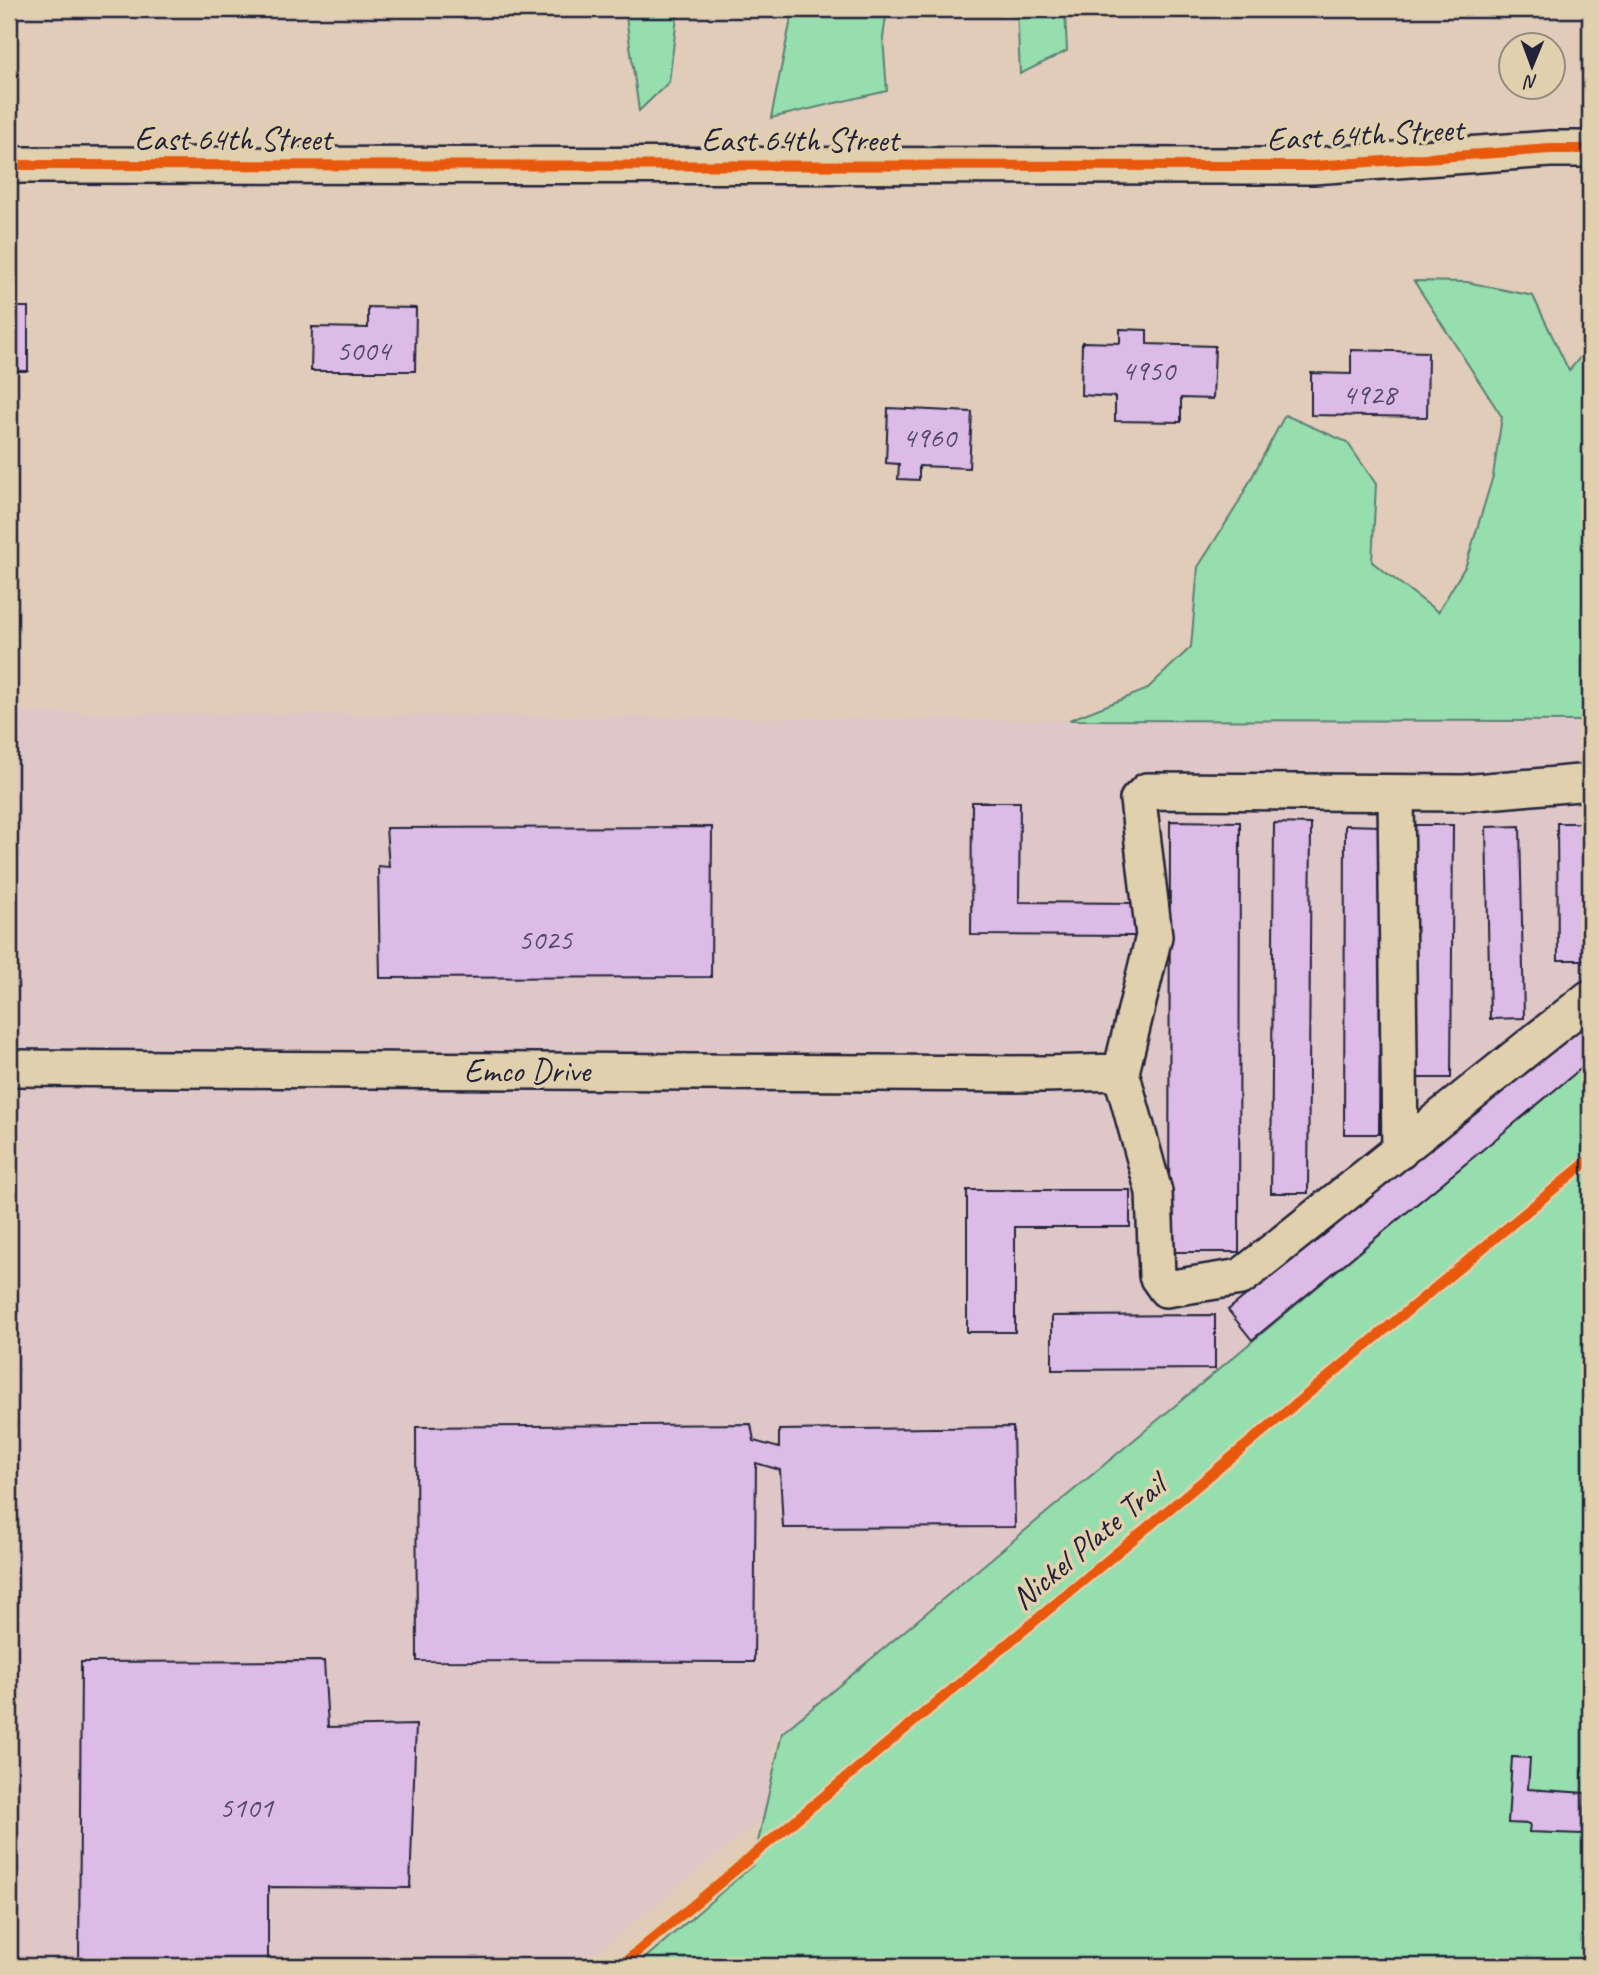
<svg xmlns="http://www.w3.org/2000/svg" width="1599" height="1975" font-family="Caveat,sans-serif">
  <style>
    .built { fill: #dfc7c7 }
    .green { fill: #96dead; stroke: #5c8074; stroke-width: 2 }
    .building { fill: #dcbbe7; stroke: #22223b; stroke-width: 2 }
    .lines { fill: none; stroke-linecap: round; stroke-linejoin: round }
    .minor-casing { stroke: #22223b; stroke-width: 40 }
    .minor { stroke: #e1d0ad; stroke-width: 35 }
    .cycleway-casing { stroke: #e1d0ad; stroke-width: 15 }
    .cycleway { stroke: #e8590c; stroke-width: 10 }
    .labels { text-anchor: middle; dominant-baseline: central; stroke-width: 7; stroke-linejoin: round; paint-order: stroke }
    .number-label { font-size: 30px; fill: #504866 }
    .street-label { font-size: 33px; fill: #22223b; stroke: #e1d0ad }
  </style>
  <rect width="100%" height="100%" fill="#e0ccb9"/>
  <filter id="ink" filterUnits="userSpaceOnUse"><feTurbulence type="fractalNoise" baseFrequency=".0143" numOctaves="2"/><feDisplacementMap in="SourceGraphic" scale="14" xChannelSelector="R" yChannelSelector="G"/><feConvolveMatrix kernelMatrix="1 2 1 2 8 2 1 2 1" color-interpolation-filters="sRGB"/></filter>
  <g filter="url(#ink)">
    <path class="built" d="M9,712l1060,8 521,1v339l-469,390 -1,13 -347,277 -6,75 -187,151h-571z"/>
    <path class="green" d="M625,9h53l-9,73 -30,29z
      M793,9h94l-4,29 4,53 -116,27z
      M1017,9h48l2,42 -47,23z
      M1414,281l53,1 66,14 36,75 21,-26v376l-521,-1 77,-30 45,-43 7,-80 38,-60 49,-92 62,27 29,42 -4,78 66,50 28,-47 27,-89 9,-59z
      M1590,1060v906h-954l117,-101 29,-132z"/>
    <path class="building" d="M9,307h19v64h-19z
      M368,307l48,1 -1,63h-104l1,-44 56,1z
      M1120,329l27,1v14l68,2 -2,53 -32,-1v24l-66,-1v-24l-34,-2 1,-53 38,1z
      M1351,350l77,2 -1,65 -116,-2v-42l40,1z
      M888,408l84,4 -3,56 -50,-2v14l-21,-1 1,-15 -13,-1z
      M972,802h48l-1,100 117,1v33l-165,-1z
      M1170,821l70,1 -1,430h-70z
      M1274,823l37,1 -3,369h-37z
      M1557,823h33v137h-32z
      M1345,825l36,1 -2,308h-35z
      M1414,825h39l-2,253h-39z
      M1520,826l4,192 -34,1 -4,-192z
      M712,827l-1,150 -331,1 -2,-112 11,1 -3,-39z
      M1590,1014v47l-338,279 -24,-30z
      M967,1190h163v37h-115v105h-48z
      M1215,1315v54l-163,1v-54z
      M751,1424l3,17 25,7v-18l234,-3 2,100 -232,1 -3,-58 -24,-7 -2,199 -337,-1 -1,-234z
      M324,1661l4,66 88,-2 -6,163 -142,-1v79h-189l2,-304z
      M1512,1757l18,1 -2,31 57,4 -3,41 -53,-2 1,-8 -22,-1z"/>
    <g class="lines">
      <defs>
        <path id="minor" d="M9,165l1304,1 237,-17h40
          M1396,793l4,358
          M9,1068l1035,6 77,-2 33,120 3,84 9,13 75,-12 349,-279
          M1121,1072l33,-136 -16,-136 9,-9 317,2 126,-11"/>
      </defs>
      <use href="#minor" class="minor-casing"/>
      <use href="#minor" class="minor"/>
      <defs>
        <path id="cycleway" d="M9,165l1304,1 237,-17h40
          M620,1966l970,-807"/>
      </defs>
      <use href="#cycleway" class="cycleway-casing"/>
      <use href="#cycleway" class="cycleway"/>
    </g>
  </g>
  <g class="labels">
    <g class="number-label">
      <text x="363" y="350">5004</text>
      <text x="1148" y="370">4950</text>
      <text x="1369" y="394">4928</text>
      <text x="929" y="437">4960</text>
      <text x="545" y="939">5025</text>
      <text x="246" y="1807">5101</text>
    </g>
    <g class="street-label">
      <text transform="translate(1365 134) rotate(-3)">East 64th Street</text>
      <text x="233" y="139">East 64th Street</text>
      <text x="800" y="140">East 64th Street</text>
      <text x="527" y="1071">Emco Drive</text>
      <text transform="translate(1088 1542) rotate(-40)">Nickel Plate Trail</text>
    </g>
  </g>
  <rect width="1599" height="1975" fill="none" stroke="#e1d0ad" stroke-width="35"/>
  <rect x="18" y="18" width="1564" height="1940" fill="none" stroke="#22223b" stroke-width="2.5" filter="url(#ink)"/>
  <g transform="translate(1532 66) rotate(181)"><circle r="33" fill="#e1d0ad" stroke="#958a7f" stroke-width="2"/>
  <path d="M0-5L12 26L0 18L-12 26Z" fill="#22223b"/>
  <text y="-10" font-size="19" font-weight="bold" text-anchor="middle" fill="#22223b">N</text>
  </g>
</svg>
